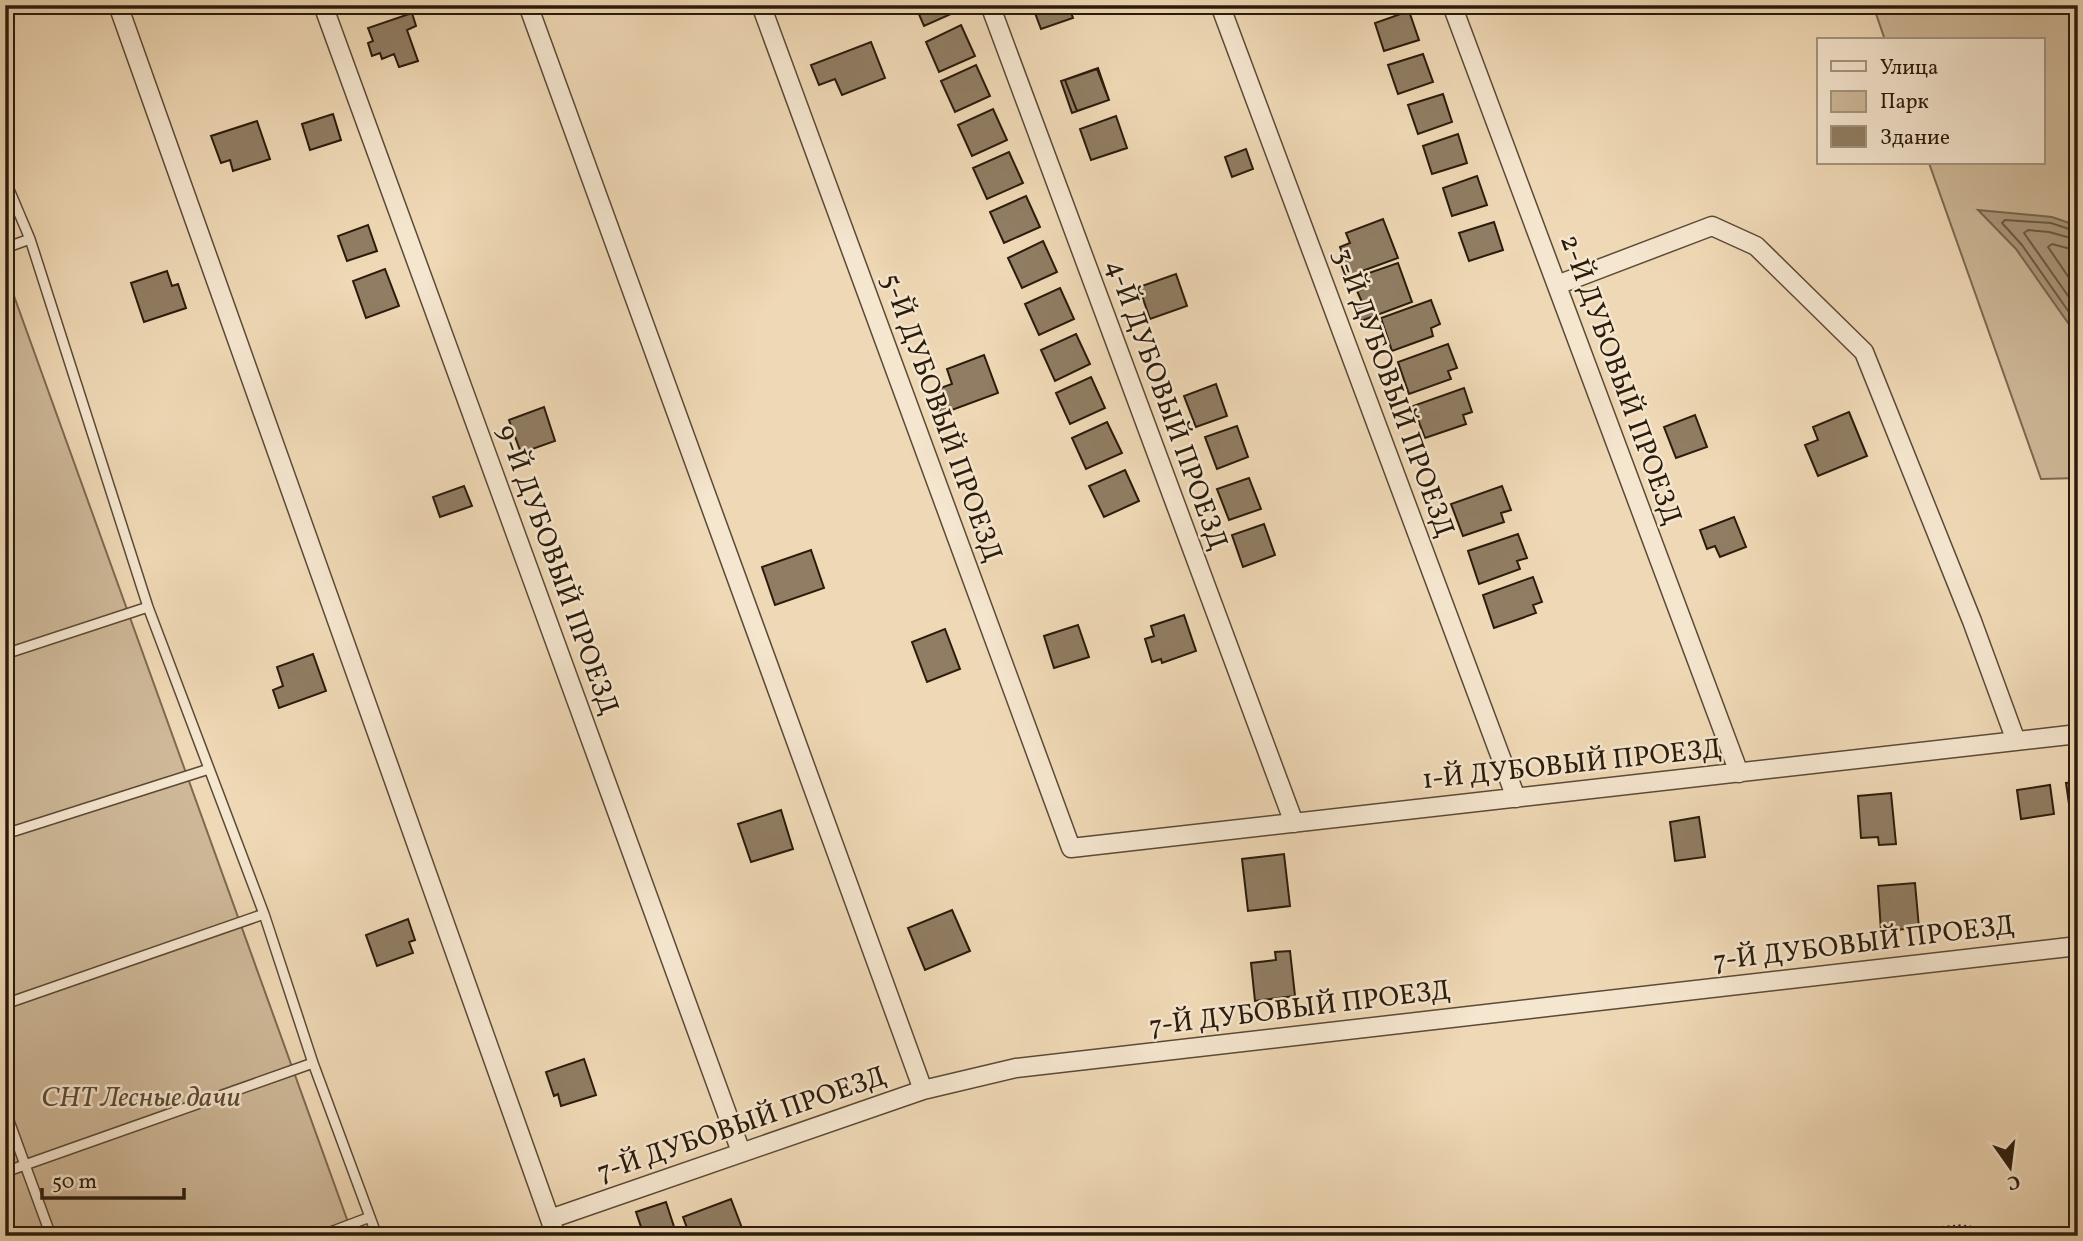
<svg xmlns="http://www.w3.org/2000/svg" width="2083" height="1241" font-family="Vollkorn,serif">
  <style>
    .green { fill: #ceb898; stroke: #7c6a52; stroke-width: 2 }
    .water { fill: #ac987b; stroke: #78664e; stroke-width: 2 }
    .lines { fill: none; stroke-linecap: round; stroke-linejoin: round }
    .shore { stroke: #6b5a43; stroke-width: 2 }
    .building { fill: #907d63; stroke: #2a1b0b; stroke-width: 2 }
    .lane-casing { stroke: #5b4a36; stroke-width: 12 }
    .street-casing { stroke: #5b4a36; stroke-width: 21 }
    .path { stroke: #2a1b0b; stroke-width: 3.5; stroke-dasharray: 2 3.5; stroke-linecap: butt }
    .lane { stroke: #f5e6cf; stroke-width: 9 }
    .street { stroke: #f5e6cf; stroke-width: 18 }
    .labels { text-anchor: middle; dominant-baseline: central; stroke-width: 5; stroke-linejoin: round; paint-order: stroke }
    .street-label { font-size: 28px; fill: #2a1b0b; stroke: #f5e6cf }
    .park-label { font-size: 28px; font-style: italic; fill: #5b4a35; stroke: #f5e6cf }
  </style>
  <rect width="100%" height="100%" fill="#efd8b5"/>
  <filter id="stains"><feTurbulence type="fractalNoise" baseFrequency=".00286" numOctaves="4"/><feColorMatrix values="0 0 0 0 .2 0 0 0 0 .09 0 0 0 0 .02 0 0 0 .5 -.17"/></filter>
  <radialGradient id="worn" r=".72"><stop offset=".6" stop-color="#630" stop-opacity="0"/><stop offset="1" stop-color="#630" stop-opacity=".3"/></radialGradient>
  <path class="green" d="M1873,5h205v473l-37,1 -112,-316h114v-123h-158z
    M5,271l348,965h-348z"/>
  <path class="water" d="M1978,210l74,7 26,9v111l-62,-88z"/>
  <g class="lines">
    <path class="shore" d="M2078,232l-27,-9 -46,-3 -3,3 20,22 56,80
      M2078,240l-29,-8 -21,-2 -4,3 54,77
      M2078,251l-26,-7 -4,3 30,44"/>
  </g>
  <path class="building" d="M915,5h43l2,5 -36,16z
    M1032,5h36l5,13 -32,11z
    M1409,11l10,29 -35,11 -9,-28z
    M412,13l4,13 -9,4 11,31 -19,6 -5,-13 -12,5 -2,-6 -8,3 -4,-13 5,-2 -5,-13z
    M961,25l14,31 -36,16 -13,-30z
    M871,42l14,36 -43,17 -7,-16 -16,6 -8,-20z
    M1423,54l10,28 -35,12 -10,-29z
    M976,65l14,31 -35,16 -14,-31z
    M1098,68l11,32 -37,13 -11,-32z
    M1097,69l12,31 -32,11 -12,-31z
    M1443,94l9,28 -34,12 -10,-29z
    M993,109l14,31 -35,16 -14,-31z
    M333,114l8,26 -31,10 -8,-26z
    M1116,116l11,32 -36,12 -11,-31z
    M257,121l13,38 -37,12 -3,-11 -9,3 -10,-27z
    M1458,134l9,29 -35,11 -9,-28z
    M1246,149l7,20 -21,8 -7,-20z
    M1009,152l14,31 -36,16 -14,-31z
    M1477,176l10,29 -35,11 -9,-28z
    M1026,196l14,31 -36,16 -14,-31z
    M1383,219l15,39 -52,19 -6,-15 5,-2 -5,-13 10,-4 -4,-10z
    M1494,222l9,28 -34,11 -10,-28z
    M368,225l9,26 -30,10 -9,-25z
    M1043,241l14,31 -35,16 -14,-30z
    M1398,263l14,39 -51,19 -6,-17 7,-2 -5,-11 11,-4 -5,-12z
    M385,269l14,37 -33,12 -13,-37z
    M167,271l5,15 6,-2 8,24 -42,14 -13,-39z
    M1176,274l11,32 -37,13 -11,-32z
    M1060,288l14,31 -35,16 -14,-31z
    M1431,300l9,24 -9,4 2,8 -41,15 -11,-33z
    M1076,334l14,30 -35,17 -14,-31z
    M1448,344l9,24 -9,3 3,8 -42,15 -11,-32z
    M984,355l14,38 -57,21 -9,-23 20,-7 -5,-15z
    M1091,377l14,31 -35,16 -14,-31z
    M1216,384l11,32 -31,11 -12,-31z
    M1464,388l8,24 -9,3 3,9 -41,14 -12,-32z
    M544,407l11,34 -34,12 -12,-33z
    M1849,412l18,44 -49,20 -13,-31 13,-5 -5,-13z
    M1695,415l12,32 -31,11 -12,-31z
    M1107,422l15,31 -36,16 -14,-31z
    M1237,426l11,31 -31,12 -12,-32z
    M1125,470l14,31 -35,16 -15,-31z
    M1249,478l12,31 -32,11 -12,-31z
    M464,486l8,20 -32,11 -7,-20z
    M1502,486l9,24 -10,3 3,9 -41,14 -12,-32z
    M1734,517l12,30 -26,10 -5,-11 -8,3 -7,-19z
    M1264,524l11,31 -32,12 -11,-32z
    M1518,534l9,24 -10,3 3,8 -41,15 -11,-33z
    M811,550l13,38 -49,17 -13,-38z
    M1533,577l9,25 -9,3 3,8 -42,15 -11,-33z
    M1184,615l12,36 -34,12 -1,-4 -9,3 -7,-23 9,-3 -3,-10z
    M1078,625l11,32 -35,11 -10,-32z
    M945,629l15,40 -33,13 -15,-40z
    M313,654l13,37 -47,17 -6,-18 10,-4 -6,-19z
    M2078,782v28l-8,1 -4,-28z
    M2050,785l4,29 -33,5 -4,-29z
    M1891,793l5,51 -17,1 -1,-8 -17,1 -3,-42z
    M781,810l12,39 -42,13 -13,-38z
    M1699,817l6,40 -30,4 -5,-39z
    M1284,854l6,52 -42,5 -6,-52z
    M1915,883l4,45 -38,3 -3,-45z
    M952,910l18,41 -45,19 -17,-42z
    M408,919l7,21 -6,2 4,11 -36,13 -11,-31z
    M1290,951l5,45 -40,5 -4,-38 25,-3 -1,-8z
    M584,1059l12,36 -35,11 -3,-12 -4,2 -8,-24z
    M731,1199l14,37h-55l-7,-19z
    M666,1202l11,34h-52l17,-6 -6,-18z"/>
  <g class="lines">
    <defs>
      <path id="lane" d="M5,180l25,59 118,368 116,307 49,149 64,173
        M5,248l25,-9
        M5,654l143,-47
        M5,834l204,-65
        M5,1004l259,-90
        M5,1110l46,126
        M5,1172l308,-109
        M320,1236l50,-19"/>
      <path id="street" d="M118,5l438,1231
        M323,5l418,1147
        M528,5l395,1085
        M761,5l310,843 1007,-114
        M990,5l304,818
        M1220,5l296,793
        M1452,5l287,768
        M1557,285l155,-59 44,20 108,106 108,269 44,120
        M550,1219l373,-129 93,-22 1062,-122"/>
    </defs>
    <use href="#lane" class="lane-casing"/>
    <use href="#street" class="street-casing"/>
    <path class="path" d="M1849,1236l112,-10 74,10"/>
    <use href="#lane" class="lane"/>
    <use href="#street" class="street"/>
  </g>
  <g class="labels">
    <g class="street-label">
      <text transform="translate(1620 380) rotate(70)">2-Й ДУБОВЫЙ ПРОЕЗД</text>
      <text transform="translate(1393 393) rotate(70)">3-Й ДУБОВЫЙ ПРОЕЗД</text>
      <text transform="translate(1166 405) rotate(70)">4-Й ДУБОВЫЙ ПРОЕЗД</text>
      <text transform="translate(941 418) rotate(70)">5-Й ДУБОВЫЙ ПРОЕЗД</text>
      <text transform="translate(557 570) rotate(70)">9-Й ДУБОВЫЙ ПРОЕЗД</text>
      <text transform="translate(1572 765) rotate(-6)">1-Й ДУБОВЫЙ ПРОЕЗД</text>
      <text transform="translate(1864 944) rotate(-7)">7-Й ДУБОВЫЙ ПРОЕЗД</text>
      <text transform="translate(1300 1009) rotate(-7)">7-Й ДУБОВЫЙ ПРОЕЗД</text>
      <text transform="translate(742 1125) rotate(-19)">7-Й ДУБОВЫЙ ПРОЕЗД</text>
    </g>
    <g class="park-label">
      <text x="141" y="1098">СНТ Лесные дачи</text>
    </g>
  </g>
  <rect width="2083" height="1241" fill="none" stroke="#efd8b5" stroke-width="28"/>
  <rect x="7" y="7" width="2069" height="1227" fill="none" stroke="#2a1b0b" stroke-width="3.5"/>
  <rect x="14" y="14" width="2055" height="1213" fill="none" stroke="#2a1b0b" stroke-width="2"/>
  <rect x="1817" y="38" width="228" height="126" fill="#f5e6cf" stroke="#a49581" stroke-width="2"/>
  <rect x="1831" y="61" width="35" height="10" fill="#f5e6cf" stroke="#a49581" stroke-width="2"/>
  <text x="1880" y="74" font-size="21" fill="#2a1b0b">Улица</text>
  <rect x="1831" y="91" width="35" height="21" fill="#ceb898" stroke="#a49581" stroke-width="2"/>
  <text x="1880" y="108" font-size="21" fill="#2a1b0b">Парк</text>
  <rect x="1831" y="126" width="35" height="21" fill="#907d63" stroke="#a49581" stroke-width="2"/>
  <text x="1880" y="144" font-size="21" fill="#2a1b0b">Здание</text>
  <g transform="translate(2010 1167) rotate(166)" stroke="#f5e6cf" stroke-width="5" paint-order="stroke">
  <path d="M0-5L12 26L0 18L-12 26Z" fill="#2a1b0b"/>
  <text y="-10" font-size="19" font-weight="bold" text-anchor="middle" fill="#2a1b0b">С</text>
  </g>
  <path d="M42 1188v10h142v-10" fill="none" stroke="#2a1b0b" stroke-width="3.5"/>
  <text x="52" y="1188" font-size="21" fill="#2a1b0b" stroke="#f5e6cf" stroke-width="5" paint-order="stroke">50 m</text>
  <rect width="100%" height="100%" filter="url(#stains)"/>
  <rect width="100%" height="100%" fill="url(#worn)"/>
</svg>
